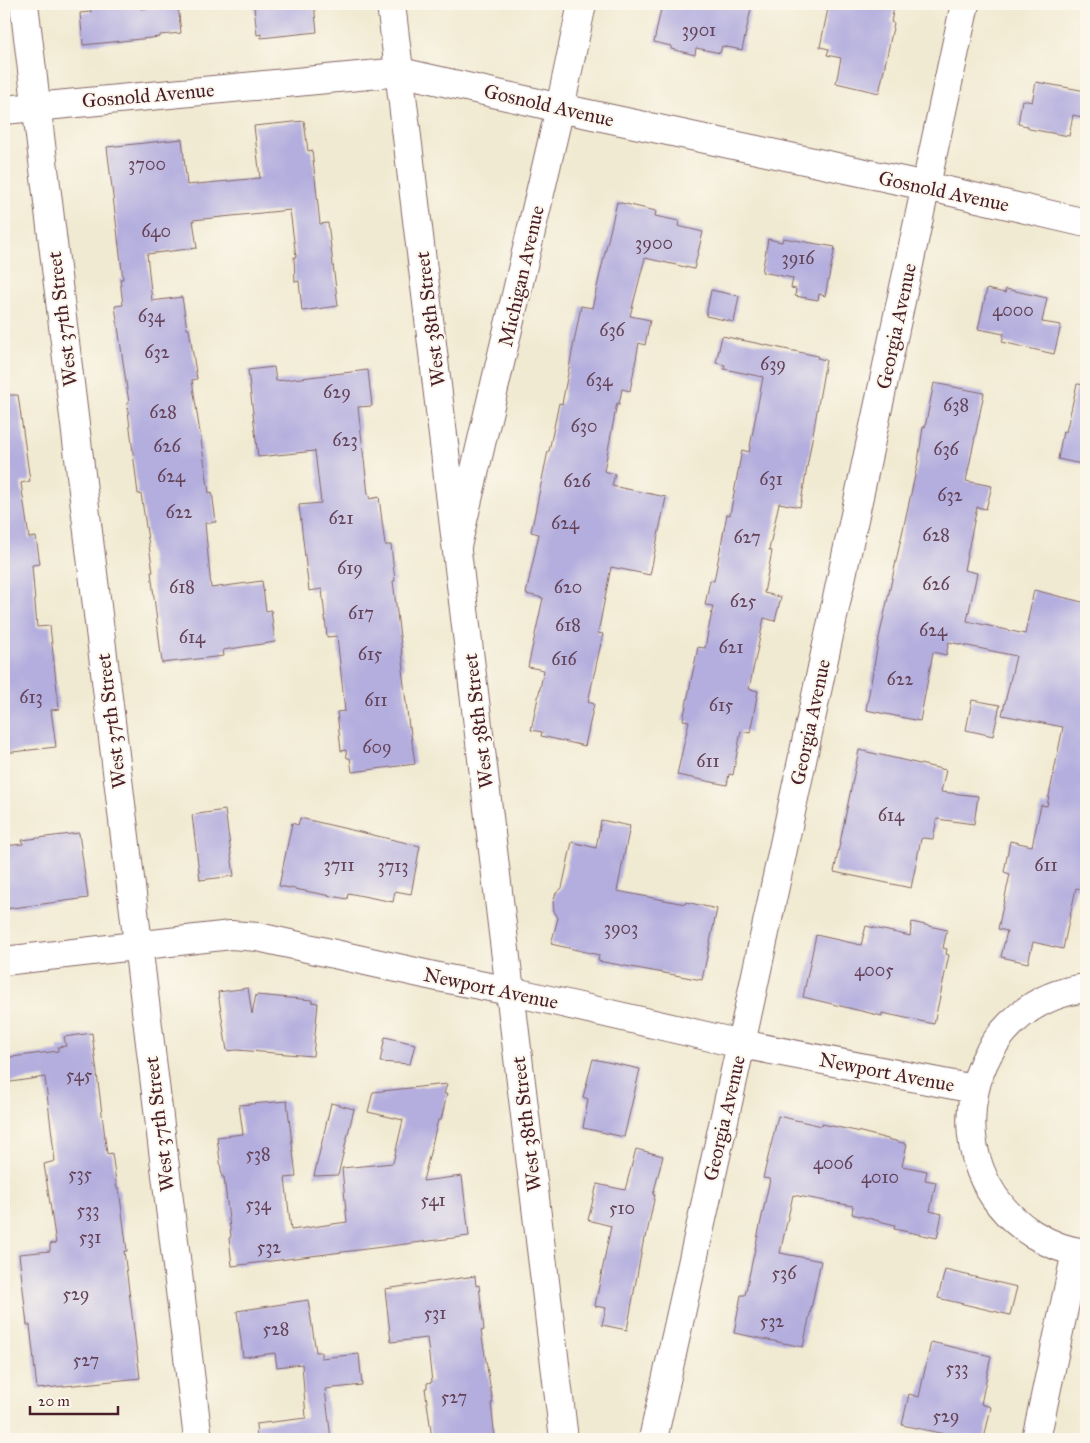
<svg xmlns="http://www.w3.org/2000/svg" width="1090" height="1443" font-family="'IM FELL Great Primer',serif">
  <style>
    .building { fill: #b4aede }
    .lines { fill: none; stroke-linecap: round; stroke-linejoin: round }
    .minor-casing { stroke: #846665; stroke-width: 30 }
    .major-casing { stroke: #846665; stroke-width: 30 }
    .minor { stroke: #fff; stroke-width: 28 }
    .major { stroke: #fff; stroke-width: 28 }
    .labels { text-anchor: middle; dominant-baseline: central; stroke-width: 4; stroke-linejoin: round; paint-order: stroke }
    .number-label { font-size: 18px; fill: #644358 }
    .street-label { font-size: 20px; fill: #4a1f2b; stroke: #fbf7ec }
  </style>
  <rect width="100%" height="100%" fill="#fbf7ec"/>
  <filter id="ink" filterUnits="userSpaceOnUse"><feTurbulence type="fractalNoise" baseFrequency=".02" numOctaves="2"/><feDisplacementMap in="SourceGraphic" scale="10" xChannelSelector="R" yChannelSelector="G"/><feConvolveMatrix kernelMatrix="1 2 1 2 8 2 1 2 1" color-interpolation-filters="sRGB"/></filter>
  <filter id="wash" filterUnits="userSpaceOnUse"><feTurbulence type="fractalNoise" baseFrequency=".0096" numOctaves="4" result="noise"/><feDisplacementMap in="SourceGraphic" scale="20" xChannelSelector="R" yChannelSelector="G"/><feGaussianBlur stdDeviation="1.12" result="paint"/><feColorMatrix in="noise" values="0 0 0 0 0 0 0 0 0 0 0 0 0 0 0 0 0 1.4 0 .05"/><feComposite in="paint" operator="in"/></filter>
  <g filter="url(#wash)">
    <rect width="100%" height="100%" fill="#f1ead2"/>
    <g id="blocks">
      <path class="building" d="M126,4h14l1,5 37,-4 3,28 -21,2v2l-77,8 -3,-32 11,-1 -1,-4z
        M280,4h34l3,28 -56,6v-4l-4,1 -3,-28z
        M662,4h90l-10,46 -20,-4 -2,7 -24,-5 -1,7 -24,-6v-3l-17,-4z
        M829,4h52l13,3 -3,15 3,1 -15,70 -43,-10 5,-25 -14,-3 2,-6 -9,-2z
        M1036,82l50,9v27l-13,-3 -4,21 -40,-7 -2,-3 -9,-2 4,-24 10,2z
        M304,121l4,30 4,-1 8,74 8,-1 10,83 -36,5 -3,-30 -4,1 -1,-25h2l-6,-47 -97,10 4,28 -50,6 5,47 30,-4 5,32h2l8,50 -5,1 17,113 3,-1 4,30 -11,1 6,65 51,-7 4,30 5,-1 4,32 -52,8 1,6 -62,7 -11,-91h2l-12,-78h-3l-11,-91h2l-14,-97 8,-1 -3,-26h3l-16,-132 75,-8 5,46 73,-7 -6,-52z
        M617,202l39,9 -1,5 24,5 -1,5 25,6 -9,37 -49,-11 -15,58 20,4 -5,25 -6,-2 -9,48 -8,-2 -3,15 -2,-1 -13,68 11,3 -3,12 54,11 -16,78 -39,-8 -13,66 5,1 -15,68 6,2 -9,42 -44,-10 1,-4 -11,-2 13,-60 -16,-3 15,-69 -17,-4 13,-60 -8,-2 17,-81h1l10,-48 3,1 19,-98 11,2z
        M783,238l52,9 -10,49 -6,-2 -1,6 -23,-4 1,-7 -5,-1 2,-10 -31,-6 6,-33 14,3z
        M987,289l18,4 1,-4 41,9 -5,24 19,3 -7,29 -52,-12 2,-8 -26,-5z
        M711,290l28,6 -5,26 -28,-6z
        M722,336l96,20 -1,2 9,2 -26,147 -21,-4 -10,47 3,1 -8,42 17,4 -6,24 -11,-3 -15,71 9,2 -8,42 -9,-2 -8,44 -4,-1 -2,11 -50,-10 12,-54 -6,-1 15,-73 7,1 8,-42 -8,-1 5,-25 4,1 13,-67 3,1 12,-65 7,2 14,-75 -39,-8 1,-4 -9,-2z
        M274,367l2,14 92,-11 4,36 -14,1 10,87 2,5 9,-2 6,48h6l4,36h-2l11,88h-2l7,58h1l5,37 -63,8 -2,-14h-3l-1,-8 -5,1 -4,-39 8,-1 -8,-75 -10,1 -5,-48 -13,2 -10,-86 22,-2 -6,-52 -57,6 -10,-87z
        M934,383l50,10 -18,88 26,5 -6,23 -9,-2 -13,63 13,3 -10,48 58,13 9,-44 52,13v287l-10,-2 -13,61 -30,-7 -5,21 -27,-6 6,-26 -9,-2 12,-55 -6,-2 6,-31 22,5 9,-41 6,1 16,-79 -61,-12 14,-59 -67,-14 -3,13 -13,-3 -13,69 -54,-11 13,-72 39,-176 5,-35h2z
        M1077,384l9,1v80l-28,-6 5,-28 3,1z
        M4,395h14l12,86 -9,2 8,55 7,-1 4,27 -8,1 5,62 13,-1 9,83 -8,1 5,37 -52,6z
        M972,700l28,5 -7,31 -27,-6z
        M859,750l87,20 -5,22 37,4 -4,28 -37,-5 -4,20 -10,-1 -2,1 -10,49 -77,-16z
        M225,810l9,66 -34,4 -8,-65z
        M300,818l120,28 -9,48 -16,-3 -2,11 -45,-9 -1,6 -68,-13 13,-63 6,2z
        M601,820l29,6 -13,65 68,13 1,-2 31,7 -15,71 -104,-19 1,-6 -48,-11 7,-26 -4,-7 -1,-9 3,-9 6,-5 10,-46 24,6z
        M79,833l9,65 -83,11 -1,-63 19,-2 -1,-4z
        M912,922l35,8 -4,18 4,1 -1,5 3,1 -15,69 -52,-11v3l-79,-19 13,-62 45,10 5,-19 44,10z
        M248,988l4,26 4,-19 56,5v2l6,1 -5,53 -77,-6 -9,1 -9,-59z
        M92,1033l15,121 5,-1 5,36h2l8,62h-3l16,127 -103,11 -7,-64h-3l-8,-71 31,-3v-7l6,-1 -12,-79 11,-3 -10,-84 -41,6v-25l54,-7v-4l8,-1 -2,-9z
        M385,1037l30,7 -5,20 -30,-2z
        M593,1059l47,10 -16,68 -41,-9 5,-29 -5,-2z
        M447,1084l-3,10h3l-6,26h-3l-15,61 39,-5 7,60 -237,30 -3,-28 2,-1 -7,-60h-2l-5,-40 26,-3 -4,-29 48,-4 9,76 -11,1 6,52 56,-8 -5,-54 51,-5 10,-43 -35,-8 5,-20z
        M331,1103l23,6 -16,66 -24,1z
        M778,1116l44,10v-2l39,8 46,12 -5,22 25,5 -2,9 11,2 -6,29 12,3 -5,24 -43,-9 1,-4 -43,-11 1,-8 -60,-11 -13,58 41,8 -18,86 -69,-14 7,-38h4l25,-116 -7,-1z
        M636,1149l27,7 -10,39h2l-9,43h-2l-17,92 -25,-5 4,-17 -11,-2 16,-80 -23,-6 9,-36 28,6z
        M945,1270l72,17 -7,28 -72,-17z
        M475,1276l1,10 3,-1 5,45 -3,1 12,72h-2l4,36h-63l-7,-51h2v-5l5,-1 -5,-44 -36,4 -6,-53z
        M308,1300l8,52h5v6l38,-4 3,31 -37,4 6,50h-74l-1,-15 50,-6 -4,-54 -25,3 -2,-14 -32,4 -6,-46z
        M931,1342l60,14 -10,48 10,3 -7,32h-16l-66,-14 7,-31 10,3z"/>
    </g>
  </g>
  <g filter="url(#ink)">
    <use href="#blocks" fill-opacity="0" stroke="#846665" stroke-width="1"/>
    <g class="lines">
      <defs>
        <path id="minor" d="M24,4l174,1435
          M4,110l396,-38 160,36 366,78 160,37
          M457,546l103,-438 22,-104
          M4,961l227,-26 27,2 180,40 72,14 231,53 233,45
          M1086,988c-123,15 -157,180 -53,246 16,10 34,17 53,19
          M653,1439l88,-395 224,-1040
          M1036,1439l40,-187"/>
        <path id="major" d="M391,4l173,1435"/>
      </defs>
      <use href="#minor" class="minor-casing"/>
      <use href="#major" class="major-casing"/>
      <use href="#minor" class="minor"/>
      <use href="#major" class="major"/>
    </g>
  </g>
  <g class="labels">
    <g class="number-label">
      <text x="699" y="30">3901</text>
      <text x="147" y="164">3700</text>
      <text x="156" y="231">640</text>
      <text x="654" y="243">3900</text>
      <text x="798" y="258">3916</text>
      <text x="1013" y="310">4000</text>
      <text x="151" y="316">634</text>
      <text x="612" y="330">636</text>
      <text x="157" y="352">632</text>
      <text x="773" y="364">639</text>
      <text x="599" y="380">634</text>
      <text x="337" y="392">629</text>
      <text x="956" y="405">638</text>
      <text x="163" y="412">628</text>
      <text x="584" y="426">630</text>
      <text x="345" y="440">623</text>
      <text x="167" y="446">626</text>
      <text x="946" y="449">636</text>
      <text x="171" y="476">624</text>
      <text x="771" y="479">631</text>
      <text x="577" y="481">626</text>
      <text x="950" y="495">632</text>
      <text x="179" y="512">622</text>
      <text x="341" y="518">621</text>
      <text x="565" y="523">624</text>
      <text x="936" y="535">628</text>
      <text x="747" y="537">627</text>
      <text x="350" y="568">619</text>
      <text x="936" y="584">626</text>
      <text x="182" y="587">618</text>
      <text x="568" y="587">620</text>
      <text x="743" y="601">625</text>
      <text x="361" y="613">617</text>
      <text x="568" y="625">618</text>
      <text x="933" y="630">624</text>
      <text x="192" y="637">614</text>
      <text x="731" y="647">621</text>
      <text x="370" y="654">615</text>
      <text x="564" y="659">616</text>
      <text x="900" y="679">622</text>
      <text x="31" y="697">613</text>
      <text x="376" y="700">611</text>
      <text x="721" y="705">615</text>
      <text x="377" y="747">609</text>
      <text x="708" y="761">611</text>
      <text x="891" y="815">614</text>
      <text x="339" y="865">3711</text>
      <text x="1046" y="865">611</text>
      <text x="393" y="866">3713</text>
      <text x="621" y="928">3903</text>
      <text x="874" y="970">4005</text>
      <text x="79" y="1075">545</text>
      <text x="258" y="1154">538</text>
      <text x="833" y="1163">4006</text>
      <text x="80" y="1174">535</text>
      <text x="880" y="1177">4010</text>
      <text x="433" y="1200">541</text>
      <text x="258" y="1204">534</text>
      <text x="622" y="1208">510</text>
      <text x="88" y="1210">533</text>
      <text x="90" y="1237">531</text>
      <text x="269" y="1247">532</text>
      <text x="784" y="1273">536</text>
      <text x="76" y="1294">529</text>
      <text x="435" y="1313">531</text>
      <text x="772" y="1321">532</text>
      <text x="276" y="1329">528</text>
      <text x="86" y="1360">527</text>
      <text x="957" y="1368">533</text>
      <text x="454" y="1397">527</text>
      <text x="946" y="1416">529</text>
    </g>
    <g class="street-label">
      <text transform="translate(148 95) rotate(-5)">Gosnold Avenue</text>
      <text transform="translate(549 105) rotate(13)">Gosnold Avenue</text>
      <text transform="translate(944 191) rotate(12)">Gosnold Avenue</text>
      <text transform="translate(521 276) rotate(-77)">Michigan Avenue</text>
      <text transform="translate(62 319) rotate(-97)">West 37th Street</text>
      <text transform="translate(430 319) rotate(-97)">West 38th Street</text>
      <text transform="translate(896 326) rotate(-78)">Georgia Avenue</text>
      <text transform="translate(111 721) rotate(-97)">West 37th Street</text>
      <text transform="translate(478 721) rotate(-97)">West 38th Street</text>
      <text transform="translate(810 722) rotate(-78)">Georgia Avenue</text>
      <text transform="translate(491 988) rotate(12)">Newport Avenue</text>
      <text transform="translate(887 1072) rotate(11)">Newport Avenue</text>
      <text transform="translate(724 1118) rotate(-77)">Georgia Avenue</text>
      <text transform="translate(159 1124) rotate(-97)">West 37th Street</text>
      <text transform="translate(526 1124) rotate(-97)">West 38th Street</text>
    </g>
  </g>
  <rect width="1090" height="1443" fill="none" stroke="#fbf7ec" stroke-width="20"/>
  <path d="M30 1406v8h88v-8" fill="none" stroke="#4a1f2b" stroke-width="2.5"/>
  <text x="38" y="1406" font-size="15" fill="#4a1f2b" stroke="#fbf7ec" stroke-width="4" paint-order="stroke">20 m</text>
</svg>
